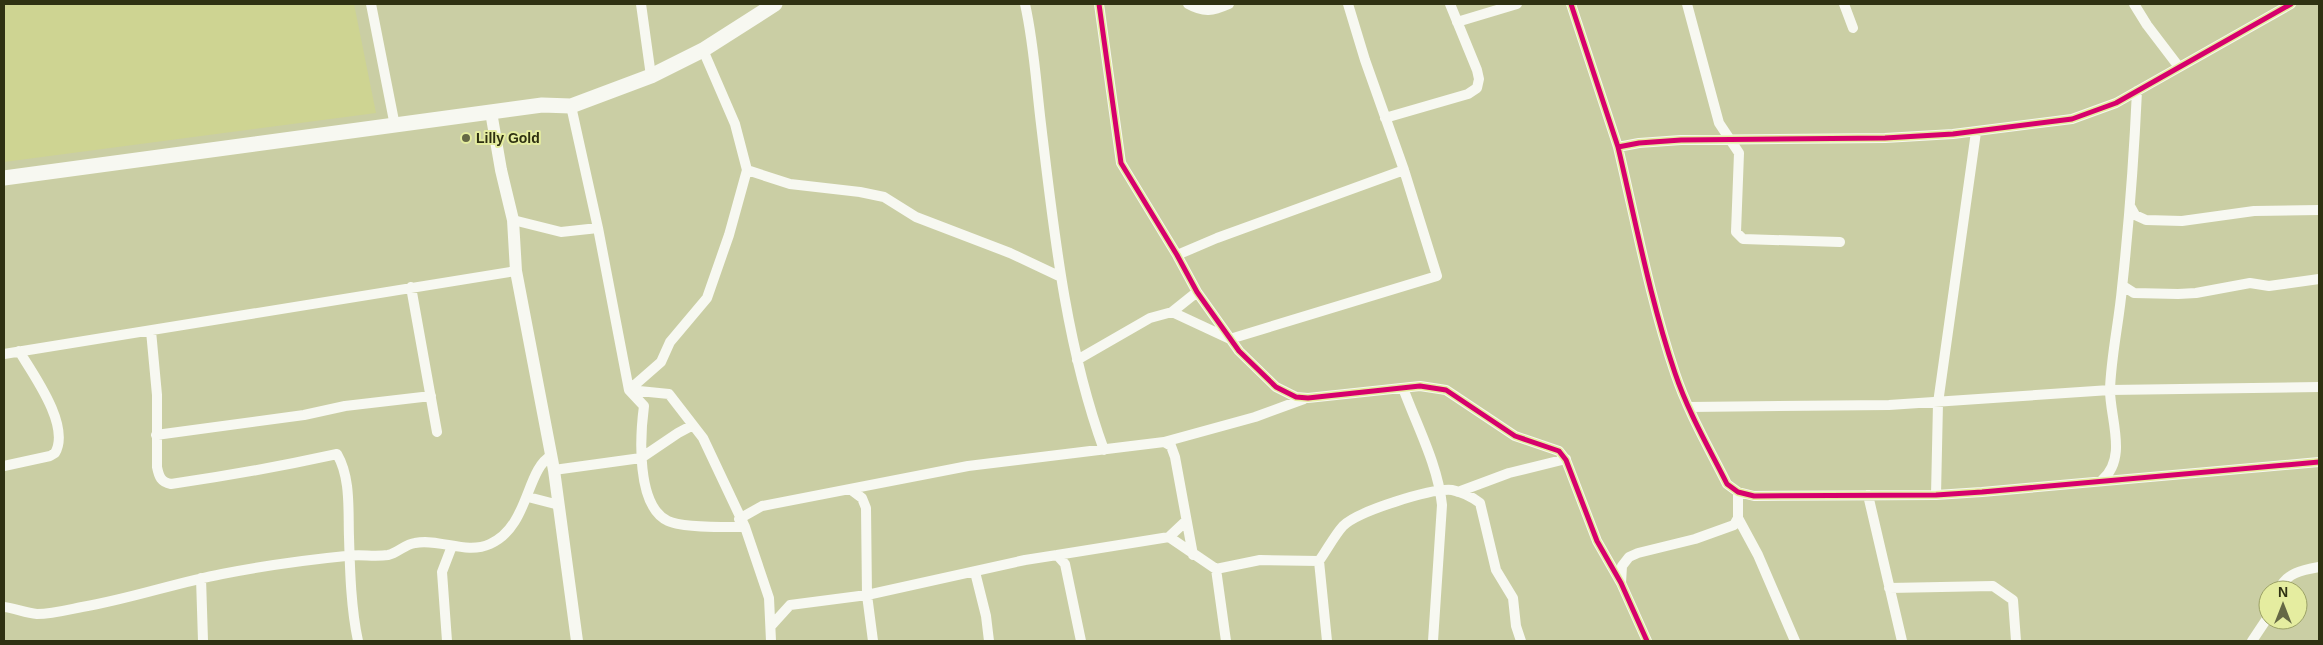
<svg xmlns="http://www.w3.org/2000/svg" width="2323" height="645" font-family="Arial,sans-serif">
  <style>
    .built { fill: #ced492 }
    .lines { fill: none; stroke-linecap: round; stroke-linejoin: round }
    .minor { stroke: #f7f8f1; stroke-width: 10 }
    .tertiary { stroke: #f7f8f1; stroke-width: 12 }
    .secondary { stroke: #f7f8f1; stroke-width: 15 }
    .cycleway-casing { stroke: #e5eda0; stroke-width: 8 }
    .cycleway { stroke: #d6006c; stroke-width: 5 }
    .poi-dot { fill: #656845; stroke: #e5eda0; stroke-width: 2 }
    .labels { text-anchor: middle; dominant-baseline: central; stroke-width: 4; stroke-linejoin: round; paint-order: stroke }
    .poi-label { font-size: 14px; font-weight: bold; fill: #2f3112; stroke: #e5eda0; text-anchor: start }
  </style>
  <rect width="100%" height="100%" fill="#cacea4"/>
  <path class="built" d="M4,4h350l22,109 -372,49z"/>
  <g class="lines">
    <path class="minor" d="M371,4l24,122
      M641,4l10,72
      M1025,4c9,40 11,79 16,120 13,109 25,222 63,326
      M1099,4l22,159 56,92 20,37 42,59 37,36 20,10 12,1 112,-12 26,4 69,46 44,15 7,9 31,81 24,42 26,58
      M1188,4c16,9 25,7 41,0
      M1571,4l47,143 21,-4 42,-3 204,-2 68,-4 119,-15 44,-16 175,-99
      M1687,4l32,119 20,30 -3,79 7,7 97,3
      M1844,4l9,24
      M2134,4l13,21 32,42
      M1457,22l60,-18
      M571,106l27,122 31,162 15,16c-4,30 -8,100 24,115 15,7 59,6 77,6
      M1385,118l83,-24 9,-6 2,-9 -2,-9 -27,-66
      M1618,147c18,76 32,152 57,226 13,39 34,75 52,111l11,8 16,4 182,-1 46,-3 337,-30
      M747,170l43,14 70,8 24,5 32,20 94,36 51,24
      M2130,206l5,9 11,5 36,1 72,-10 65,-1
      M513,220l48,12 37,-4
      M1177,255l40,-17 187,-68
      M2123,286l11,7 44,1 18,-1 54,-10 19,3 50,-7
      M411,287l26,145
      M1172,312l58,27 207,-63 -33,-106 -39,-110 -17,-56
      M151,331l6,64v72c2,10 4,15 14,17 56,-8 111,-18 166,-30 14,24 11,56 12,83 1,35 2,71 9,104
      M4,354l512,-83
      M1077,360l73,-42 22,-6 25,-20
      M1403,388c14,38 35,77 39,117l-9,136
      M629,390l32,-28 9,-20 37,-44 22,-63 18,-65 -12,-46 -32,-74
      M629,390l40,4 34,44 42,89 24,71 2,43
      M1689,407l200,-2 221,-15 209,-3
      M156,435l148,-20 41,-9 86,-10
      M1164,442l91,-25 49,-18
      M4,466l46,-10 5,-3c16,-27 -22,-79 -36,-102
      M554,470l87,-12 37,-25 15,-8
      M2102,480c26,-22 8,-61 8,-90 1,-34 9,-68 12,-102 7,-65 12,-131 15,-197
      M1458,492l51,-19 57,-14
      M1868,495l34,146
      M1936,495l2,-92 38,-271
      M528,497l31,8
      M1738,518l20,37 37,86
      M739,519l23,-13 206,-40 196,-24 7,4 4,11 18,98
      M1169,537l17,-16
      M1057,555l112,-18 47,32 44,-9 59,1c8,-11 15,-25 24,-35 15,-15 89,-38 109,-36 11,2 20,7 28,13l16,67 17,28 3,28 5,15
      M1319,561l8,80
      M1216,569l10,72
      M975,572l11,44 3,25
      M201,578l2,63
      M1621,583l1,-17 7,-9 9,-4 57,-14 39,-14 4,-7v-26
      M1889,588l104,-2 20,14 3,41
      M2279,590c7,-17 23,-20 40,-23
      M4,607c11,1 21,6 33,7 15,0 30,-4 45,-7 48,-8 93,-24 140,-33 41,-8 83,-14 124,-18 14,-2 28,1 42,-1 10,-2 17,-11 27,-12 25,-5 51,12 75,1 39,-17 36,-75 61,-88
      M771,626l19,-21 77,-10 -1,-87 -4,-10 -12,-9
      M447,641l-5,-69 10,-26
      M873,641l-6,-46 158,-35 32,-5 8,9 16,77
      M2252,641l16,-24"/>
    <path class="tertiary" d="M491,112l10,58 12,50 3,51 38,199 23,171"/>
    <path class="secondary" d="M4,178l538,-73 29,1 80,-30 52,-26 72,-46"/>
    <defs>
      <path id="cycleway" d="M1099,4l22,159 56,92 20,37 42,59 37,36 20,10 12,1 112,-12 26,4 69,46 44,15 7,9 31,81 24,42 26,58
        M1571,4l47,143 21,-4 42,-3 204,-2 68,-4 119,-15 44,-16 175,-99
        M1618,147c18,76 32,152 57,226 13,39 34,75 52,111l11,8 16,4 182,-1 46,-3 337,-30"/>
    </defs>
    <use href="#cycleway" class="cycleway-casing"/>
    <use href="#cycleway" class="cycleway"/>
  </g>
  <circle class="poi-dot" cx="466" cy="138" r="5"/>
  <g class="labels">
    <g class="poi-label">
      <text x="476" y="138">Lilly Gold</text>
    </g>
  </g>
  <rect width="2323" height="645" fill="none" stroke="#2f3112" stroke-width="10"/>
  <g transform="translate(2283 605)"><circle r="24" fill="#e5eda0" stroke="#9ca267"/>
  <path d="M0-4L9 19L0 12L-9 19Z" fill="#656845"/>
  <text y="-8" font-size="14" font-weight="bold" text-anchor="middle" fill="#2f3112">N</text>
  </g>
</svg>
